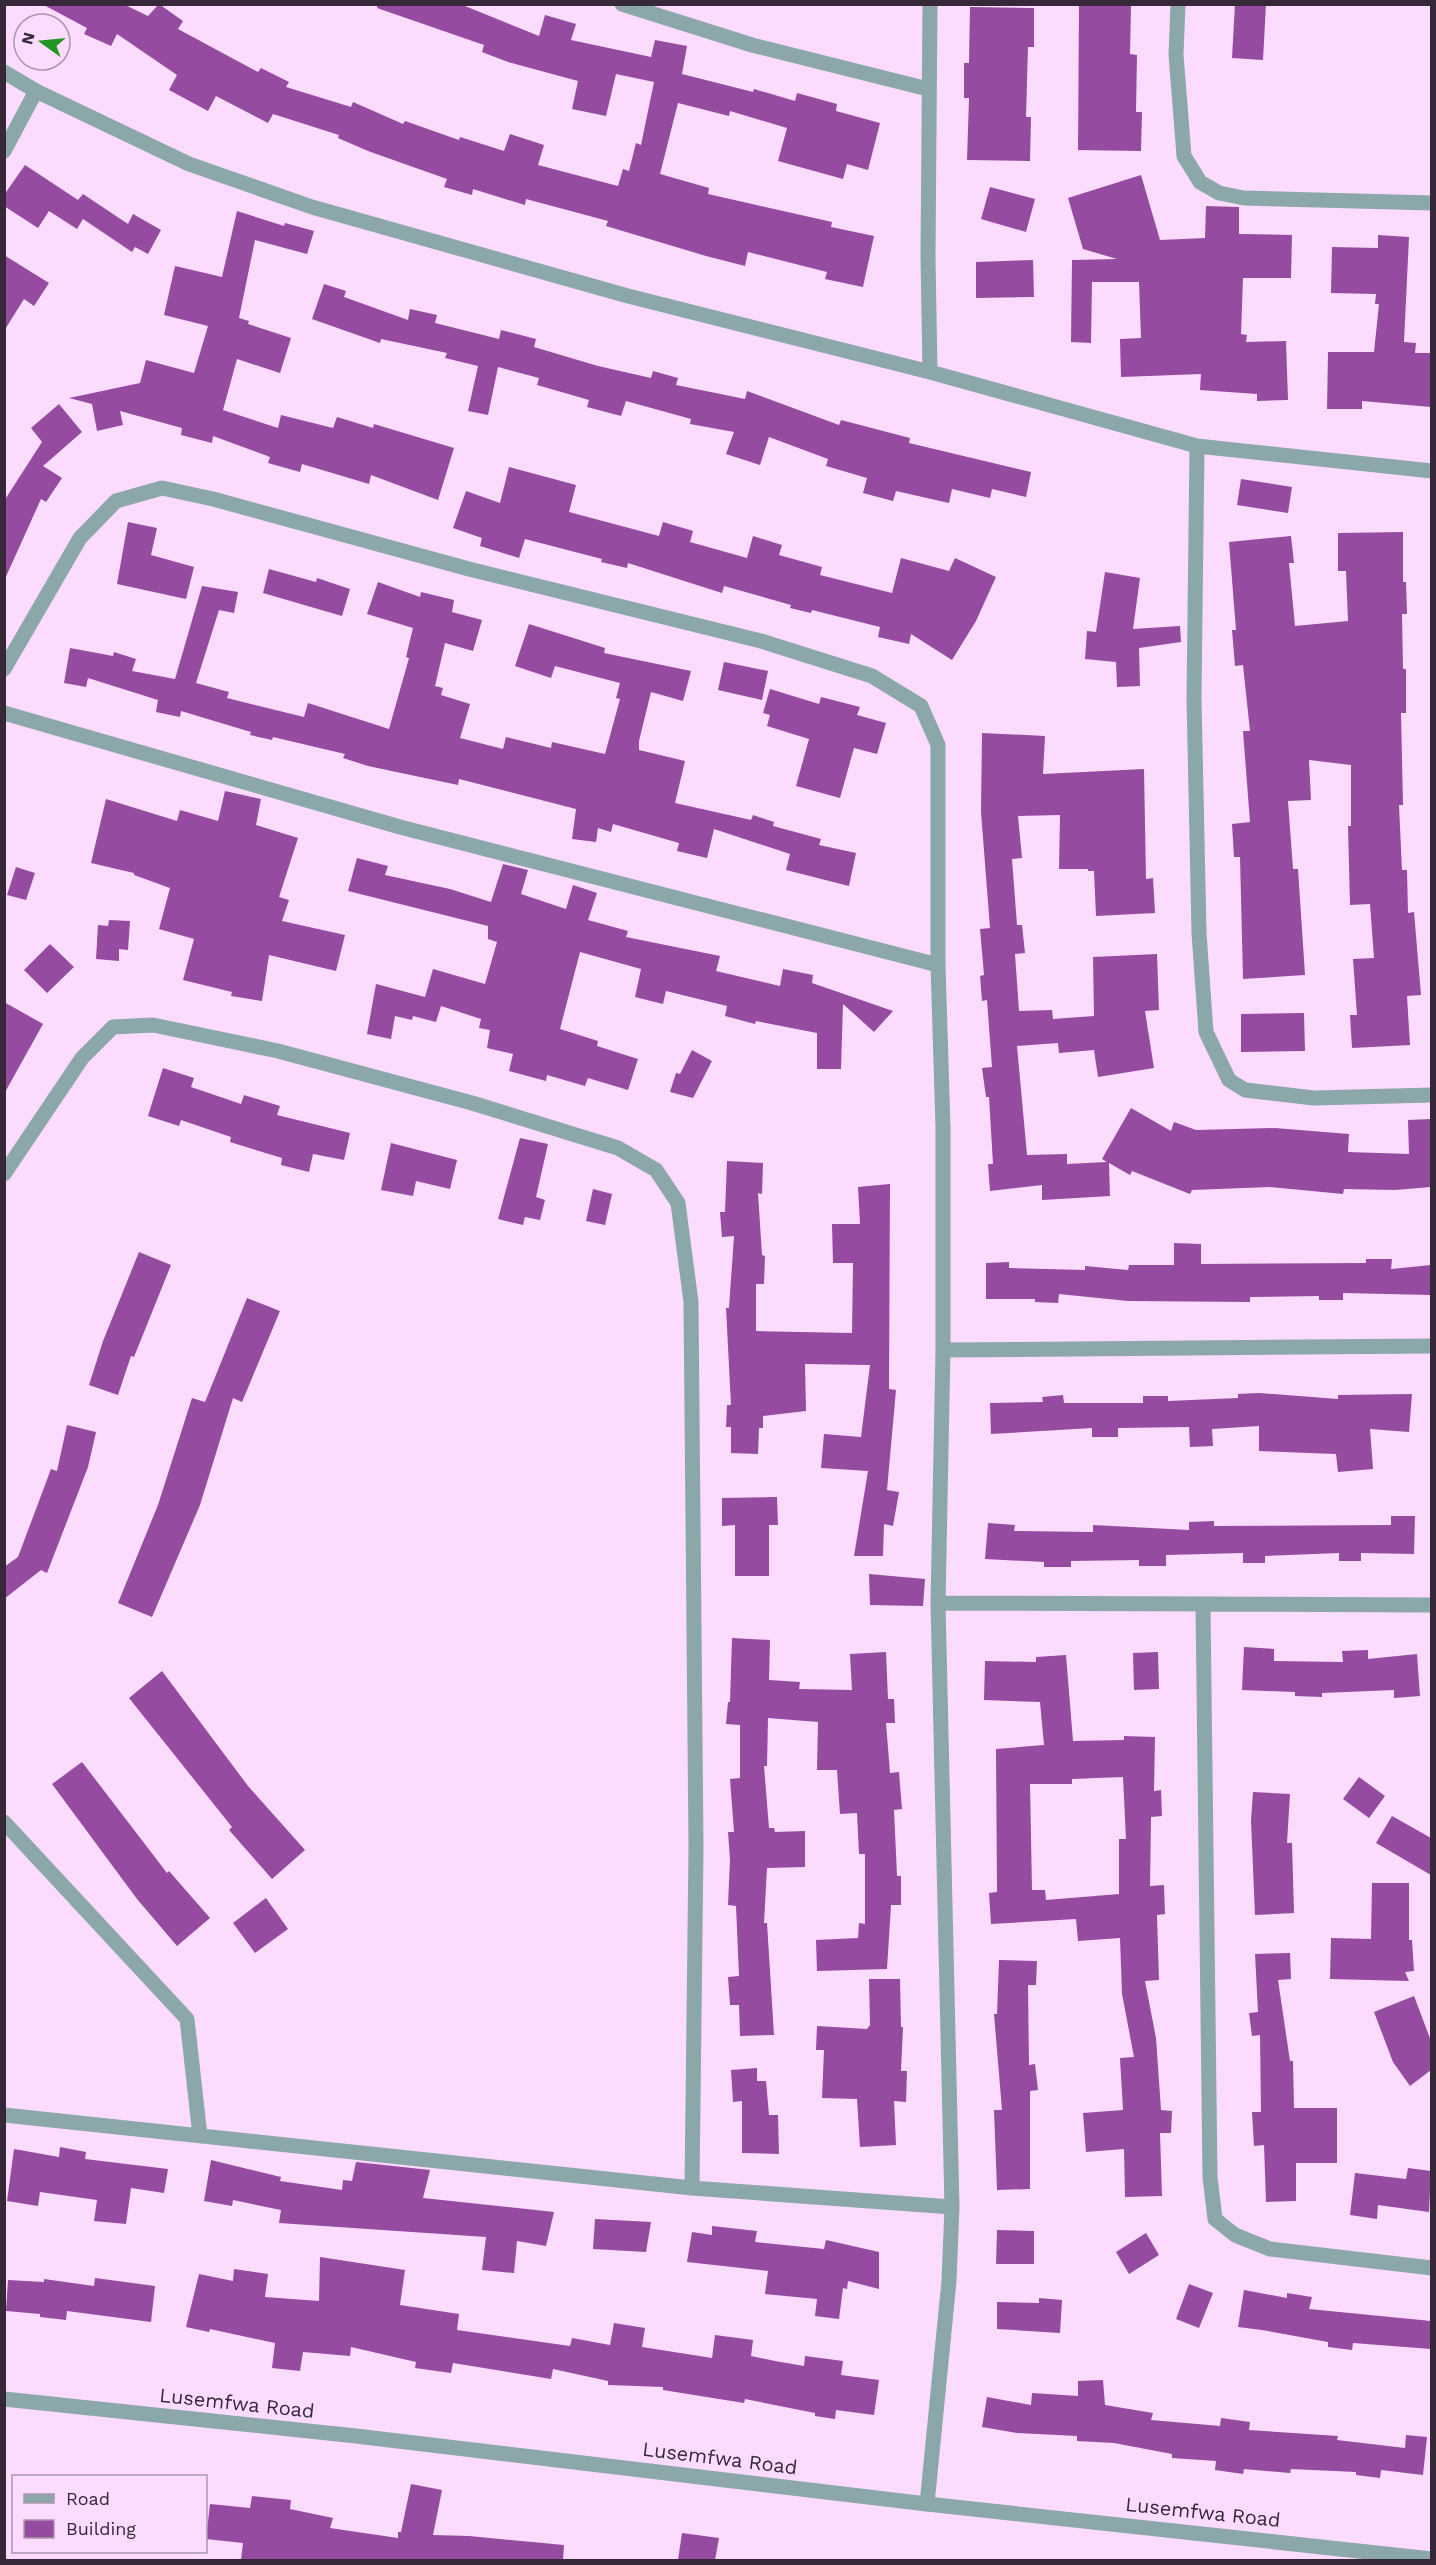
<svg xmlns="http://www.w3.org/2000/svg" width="1436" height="2565" font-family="'Work Sans',sans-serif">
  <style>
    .building { fill: #954b9f; fill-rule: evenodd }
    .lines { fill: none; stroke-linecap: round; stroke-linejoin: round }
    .minor { stroke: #8ba7a9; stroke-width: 15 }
    .tertiary { stroke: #8ba7a9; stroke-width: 15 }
    .labels { text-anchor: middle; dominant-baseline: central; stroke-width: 6; stroke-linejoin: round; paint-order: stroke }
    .street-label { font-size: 20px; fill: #362838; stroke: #fbdcfe }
  </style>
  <rect width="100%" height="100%" fill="#fbdcfe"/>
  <path class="building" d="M42,4h81l25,12 11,-12 24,17 -5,8 80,43 3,-4 28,14 -3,5 65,20 2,-5 50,22 2,-3 54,19 1,-3 44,14 6,-17 34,11 -6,20 80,21 5,-17 6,2 7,-28 5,2 13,-63 -38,-8 -10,42 -34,-7 6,-28 -70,-19 -26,-10 2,-7 -107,-37 1,-4h82l79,32 6,-21 31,9 -5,16 80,17 4,-17 32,6 -5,28 71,18 1,-3 41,12 2,-8 40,11 -1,7 44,12 -12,47 -21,-6 -4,15 -65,-18 9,-33 -57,-17 -1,5 -51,-13 -18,71 49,14 -1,6 124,28 -1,5 43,9 -11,51 -38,-8 2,-7 -79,-20 -3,14 -39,-10 -100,-30 2,-5 -82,-22 -1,6 -52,-16 -1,6 -28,-8 3,-8 -79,-28 -30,-13 1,-3 -66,-21 -5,9 -52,-27 -8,15 -39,-21 8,-15 -60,-41 -6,12 -27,-12 3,-6z
    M1235,4h31l-3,56 -31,-2z
    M1079,5l52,1 -1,48 7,1 -1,57h6l-1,39 -63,-1z
    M970,7l64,1v39h-6l-2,70h5l-1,44 -63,-1 2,-62h-5v-35h5z
    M25,165l53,35 5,-6 45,30 5,-10 28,16 -13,24 -13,-7 -3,5 -49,-33 -6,10 -28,-18 -11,17 -34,-22v-11z
    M1141,175l19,65 45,-2 1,-32 33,1v27l53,1 -1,43h-48l-2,56 6,1 -1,7 40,-1 2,59 -31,1v-7l-57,-4 1,-16 -80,3 -1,-38 21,-1 -2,-56h-47l-1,61 -20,-1 1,-82 45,-1 -34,-10 -15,-51z
    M990,187l45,12 -9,33 -45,-13z
    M237,211l47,15 1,-3 29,8 -7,23 -52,-14 -16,78 10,3 -1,3 43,14 -11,35 -43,-14 -14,51 55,18 3,-13 52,13 4,-11 36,11 1,-4 80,24 -16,52 -67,-25 -2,9 -67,-20 -2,8 -32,-9 2,-6 -57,-21 -1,7 -31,-8 1,-7 -62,-17 3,14 -26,6 -5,-27 -23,-6 71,-15 6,-23 48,13 14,-47 -44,-11 11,-49 47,11z
    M1378,235l31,2 -5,105 12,1 -1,10h16v54l-69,-6v8h-35l1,-57h46l5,-48h-4l1,-10 -45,-1 1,-46 46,1z
    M4,255l45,28 -15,23 -10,-7 -20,32z
    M1033,260l1,37 -58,1v-36z
    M324,284l22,7 -2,6 64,23 2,-11 27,6 -2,8 64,16 2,-9 35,9 -2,8 64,19 53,12 2,-7 25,7 -2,7 69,14 2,-8 92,34 2,-5 69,18 -1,5 122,29 -5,25 -34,-8 -2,9 -38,-9 -3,14 -53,-12 -3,10 -30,-8 4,-15 -41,-12 2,-7 -59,-22 -9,28 -34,-11 8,-22 -44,-8 1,-5 -65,-18 -5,15 -34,-9 2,-7 -52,-15 2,-7 -41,-11 -10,48 -20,-4 10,-45 -33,-8 2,-5 -66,-14 -1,4 -68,-24z
    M59,404l23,28 -39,34 19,12 -16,24 -5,-3 -37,82v-80l38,-59 -11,-14z
    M509,467l67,18 -7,27 90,24 4,-14 30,9 -3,11 57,16 6,-22 29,9 -3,10 43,12 -2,8 72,18 9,-35 48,13 6,-13 41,19 -20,44 -24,39 -41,-26 -2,10 -31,-7 2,-10 -68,-17 -1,3 -21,-5 1,-3 -67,-19 -2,7 -94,-30 -1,5 -26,-6 1,-3 -77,-20 -6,19 -39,-12 2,-8 -29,-10 13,-37 34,12z
    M1241,479l51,8 -4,26 -51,-8z
    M128,522l29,6 -6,27 43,12 -8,32 -69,-15z
    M1403,532v50h3l1,32h-5l1,55h3v44h-5l2,92h-4l3,65h5l1,43 6,-1 7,83 -14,1 3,49 -58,3 -2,-33h7l-4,-56 21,-1 -4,-54 -20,1 -2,-79h3v-61l-42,-5 2,40 -23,1 5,68h5l7,106 -62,4 -3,-122h-6l-2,-33 18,-2 -7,-91h7l-7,-66 -8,1 -3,-36h4l-7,-88 62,-6 3,27h-5l6,63 53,-5 -2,-50h-8v-38z
    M269,569l47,13 1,-4 33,11 -8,27 -79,-23z
    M1105,572l35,6 -7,51 47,-3 1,16 -42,6 1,38 -23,1 -1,-25 -31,-3 2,-28 9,1z
    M378,582l42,15 1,-5 33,8 -2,12 30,8 -9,31 -28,-8 -10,43 8,2 -2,7 29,9 -10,34 43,11 3,-12 45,11 1,-6 53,12 15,-55 -4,-1 4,-15 -65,-17 -4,12 -36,-12 14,-42 76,24 -1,5 87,18 -8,30 -32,-9 -12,49v9l46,11 -10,42 76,17 2,-5 21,7 -1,4 48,13 -2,6 37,8 -7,33 -63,-16 4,-16 -76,-25 -7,29 -30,-7 2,-8 -66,-19 -2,8 -13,-4 -2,14 -24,-3 4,-30 -117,-30 -1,6 -90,-19 -25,-8 2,-4 -72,-17 -1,3 -22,-5 1,-3 -70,-21 -1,6 -24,-5 2,-12 -70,-22 -2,9 -22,-4 6,-35 43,8 1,-4 22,7 -4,12 43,8 27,-93 36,6 -4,21 -15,-3 -23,73 33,9 -2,6 77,19 4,-14 81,26 20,-71 -3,-1 7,-29 -46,-14z
    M724,662l44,9 -6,29 -44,-10z
    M770,689l49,15 2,-7 39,10 -3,8 29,8 -9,31 -23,-6 -14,50 -44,-12 13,-47 -42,-13 3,-11 -7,-2z
    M982,733l63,3 -2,38 101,-5 2,110 7,-1 2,35 -59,3 -2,-45h-6v-2h-29l1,-54 -42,1 4,42 -10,1 5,66h5l3,28 -10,1 4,57 33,-1 1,9 41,-3 -1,-59 64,-3 2,56 -14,1 9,57 -56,9 -4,-27 -35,3 -1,-10 -41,3 10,109 40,-1v10l40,-2 -5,-3 29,-51 40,23 3,-9 22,8 79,-2 74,6 -1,18 61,2 -1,-34 23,-1v68l-36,3 -51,-1 -1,5 -73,-7 -78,3 -2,4 -58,-23 -2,4 -21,-12 1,33 -68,4v-15l-52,6 -2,-27h5l-4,-67h-3l-4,-29 10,-1 -5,-67 -5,1 -2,-25 4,-1 -4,-46 10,-1 -9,-116z
    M225,791l36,8 -5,26 42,13 -19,59 10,3 -7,21 63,14 -9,36 -67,-16 -7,46 -31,-5 1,-4 -49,-12 11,-41 -35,-10 11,-41 -36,-13v-2l-43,-10 15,-64 71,22 3,-11 38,11z
    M357,858l31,8 -3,9 65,14 41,13 12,-38 25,6 -7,24 45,15 7,-24 24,8 -9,27 40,11 -2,6 94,19 -4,15 64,15 3,-17 30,6 -1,8 81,28 -19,21 -31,-28 -2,65h-24v-36l-61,-12 -1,3 -30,-8 2,-10 -61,-15 -3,13 -28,-7 6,-28 -61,-17 -20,77 38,12 -1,5 41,13 -10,31 -40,-12 -3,8 -38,-11 -1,6 -37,-10 4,-17 -26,-6 3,-18 -11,-2 2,-9 -40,-13 -5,16 -23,-6 -1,4 -17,-4 -4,23 -24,-5 9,-50 49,13 8,-28 52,15 12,-42 -9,-3v-13l-140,-35z
    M16,867l19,6 -9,27 -19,-5z
    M109,920l21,1 -2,29 -9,-1v12l-23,-2 2,-34 10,1z
    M50,944l24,23 -27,26 -23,-23z
    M4,1002l39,22 -39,70z
    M1304,1013l1,38 -64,1v-38z
    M692,1050l20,11 -19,37 -23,-6 6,-19 4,1z
    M163,1068l31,10 -3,9 50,17 3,-9 36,11 -3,9 73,18 -6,27 -31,-6 -4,18 -28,-7 1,-7 -52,-16 1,-5 -50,-17 -2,6 -31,-10z
    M520,1138l28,6 -12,53 9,3 -5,20 -15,-3 -2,8 -25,-6z
    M391,1143l66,17 -7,29 -34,-8 -3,15 -32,-6z
    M727,1161l36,2 -1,31 -4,-1 4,62 3,1 -1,28h-8v47l96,2 1,-70h-20l-1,-39h28l-2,-37 32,-3 -1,205 7,1 -9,100 12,2 -6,34 -9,-2 -1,32h-29l14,-85 -47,-3 3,-34 37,3 9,-72 -65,-1 1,47 -43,5v12h-4l-1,26 -27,-1v-26h-5l1,-22h4l-5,-97h3l5,-72 -12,1 -2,-25h5z
    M593,1189l19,5 -7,31 -19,-4z
    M1174,1243l27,1v20l165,-1v-4h26l-1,10 40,-4v30l-88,-2v7h-24v-4l-69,1v5l-122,-1 -69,-7 -1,9 -23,-1v-3h-49v-36l23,-1v6l76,2v-4l43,4 1,-5h45z
    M139,1252l32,13 -37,92 -3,-1 -13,39 -29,-10 14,-44z
    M247,1298l33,13 -38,91 -9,-4 -33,107 -48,112 -34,-14 40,-98 34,-107 13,4z
    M1259,1393l79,6v-4l74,-1 -3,38 -39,-3 3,40 -35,3 -2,-18 -77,-3v-25l-47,3 1,17 -23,1 -1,-20 -71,1v9h-26v-9l-101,6 -1,-31 53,-1 -1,-5 21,-2 1,8h79v-7h25v5l70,-3v-4z
    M67,1425l29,7 -8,35 -41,106 -6,-3 -37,29v-32l14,-10 33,-88 6,2z
    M777,1497l1,28h-9v51h-34v-51l-13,1v-28z
    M1391,1516h24l-1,38 -53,-1v8h-22v-8l-74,3v7h-22v-10l-77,2v11h-27v-6l-68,1v6h-27v-5l-59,-3 3,-36 27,2 -1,6 79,1v-7l96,5v-8l25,-1v5l177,-1z
    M869,1574l56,5 -2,27 -53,-1z
    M732,1638l38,2 -1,40 31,2 -1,7 53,1 -2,-36 36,-2 2,47h6l1,24h-9l4,50 9,-1 3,37 -8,1 3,66h4v29h-10l-4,64 -70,2 -1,-31 42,-2 1,-15 6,1v-70h-6l-2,-41 -17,1 -3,-44h-20l1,-48 -50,-4 -1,48h-3l5,62h5l1,4 30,-1v36l-38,1 -3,55h3l7,112 -34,1 -1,-31h-9l-2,-28 11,-1 -3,-70 -8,-1 2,-45 -2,-28h6l-4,-53 10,-1v-53l-14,-1 2,-22h2z
    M1244,1647l30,2v12l69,1 -1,-11 26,-1v9l49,-5 3,42 -26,2v-8l-72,3v4l-27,-1v-4l-53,-2z
    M1158,1652l1,37 -25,1 -1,-37z
    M1066,1655l7,86 51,-1v-4l31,1 -1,54 7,-1 1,26 -11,1 -1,69 14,-1 1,29 -8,1 2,65 -14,1 11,57 5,72 11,1 -1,22h-11l2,63 -37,1 -1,-48 -38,3 -3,-39 40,-3 -3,-52 14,-1 -12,-63 -2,-56 -42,3 -2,-22 -85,5 -2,-31 8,-1 -1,-143 48,-4 -4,-43 -56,-2 1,-39 51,1v-5zM1123,1777l3,62h-7v55l-73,6 -1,-10h-13l-2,-106h42v-5z
    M162,1671l86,115 57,64 -33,29 -43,-49 3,-3 -103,-129z
    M82,1762l85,111 2,-2 41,47 -33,28 -40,-47 -85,-115z
    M1359,1777l26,19 -16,22 -26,-19z
    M1253,1792l37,2 -3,49h5l2,70 -39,2 -4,-94z
    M1392,1816l39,22v37l-55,-32z
    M1372,1883h37v57h3l2,31 -9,1 4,9 -79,-2 1,-41 40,1z
    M266,1898l22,31 -33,24 -22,-30z
    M1290,1953l1,26 -13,1 12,81h3l1,47h43v55h-41v38l-30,1 -2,-57 -10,1 -2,-34h9l-1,-77 -8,1 -3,-23 9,-1 -3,-58z
    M999,1960l38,1 -1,24h-8l1,80 6,-1 3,26 -8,1v98l-33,1 -3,-80h8l-8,-96h3z
    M869,1979h31l1,48h2l-2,44h6l-1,31 -12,-1 2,44 -36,2 -3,-48 -35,-1 2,-48h-8l1,-24 50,3 3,-4z
    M1414,1996l17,45v29l-21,16 -17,-24 -19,-50z
    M757,2068v13h9l3,34h9l1,39 -37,-1v-52l-9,1 -2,-32z
    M60,2147l26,5 -1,7 83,10 -4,24 -33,-5 -5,36 -32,-3 3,-21 -57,-8 -2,14 -31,-5 7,-52 45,8z
    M211,2160l70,17 -1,4 62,9 1,-10 9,1 4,-19 74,8 -7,28 131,14 -8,34 -29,-5 -3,32 -32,-3 4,-33 -207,-14 2,-13 -48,-10 -1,6 -28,-5z
    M1408,2168l23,3 -2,41 -51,-7 -1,14 -27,-4 5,-42 51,6z
    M595,2219l56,3 -5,30 -53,-3z
    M712,2226l45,5 -2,11 69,7 2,-9 53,12v37l-31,-8 -1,8 -4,-1 -4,31 -24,-3 2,-17 -52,-5 3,-23 -81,-9 5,-30 20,3z
    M997,2230l37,1v33h-38z
    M1146,2233l13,22 -30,19 -13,-22z
    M320,2257l85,13 -5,35 59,9 -2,16 113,16 2,-8 38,7 4,-22 31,5 -3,19 70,11 3,-23 38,5 -2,16 24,5 29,5 1,-10 38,5 -2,14 38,5 -5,35 -38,-5 -1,9 -20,-3v-3l-70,-14 -1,4 -81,-13v-3l-55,-2v-4l-55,-12 -2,10 -98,-16 -2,10 -36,-5 1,-6 -65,-15 -1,9 -47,-4 -3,19 -28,-3 3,-25 -65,-14 -1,3 -23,-5 13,-53 34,7 1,-12 34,5 -3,23 54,4z
    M95,2278l60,8 -4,36 -84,-11 -1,9 -26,-3v-3l-34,-3 2,-31 36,2v-3l50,7z
    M1189,2284l24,9 -14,35 -23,-9z
    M1244,2290l43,8v-5l25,4 -3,12 122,12v28l-78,-6 -1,7 -24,-3v-5l-66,-12 -24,-3z
    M1039,2298l23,2 -2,33 -63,-4v-27l42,1z
    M1103,2380l2,25 48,8 -2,7 69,6 1,-8 29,4 -1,8 89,6 -1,4 68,8 1,-13 21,2 -4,38 -42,-5 -1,8 -24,-3v-3l-65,-3 -1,4 -46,-4 -1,5 -28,-4 1,-9 -44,-3v-4l-58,-11 -37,-2v-5l-60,-3 -35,-6 5,-30 44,8 1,-12 46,3v-15z
    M411,2484l31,6 -9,45 36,1 95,9 -1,15h-322l2,-17 -37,-4 4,-35 40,4 2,-12 39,4 -1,9 43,9 -3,10 68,10v-6h3z
    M682,2533l37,5 -4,22h-37z"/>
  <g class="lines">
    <path class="minor" d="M622,4l130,41 176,44
      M930,4l-2,253 2,115
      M1178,4l-2,51 8,101 16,26 19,11 25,5 188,5
      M4,72l32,19 153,73 123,43 316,89 302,76 267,74 235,25
      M4,151l32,-60
      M1197,446l-3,252 5,235 7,99 23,48 16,10 69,8 118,-3
      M4,669l76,-131 36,-37 46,-13 51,11 256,70 292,72 111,35 49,30 17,39v220l5,162v223l-5,253 14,604 -3,74 -22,223
      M4,713l396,114 538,138
      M4,1174l78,-116 31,-31 40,-2 125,26 194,52 146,45 38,22 22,33 13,99 5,545 -4,341
      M943,1350l489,-4
      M938,1603l494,2
      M1203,1605l7,572 5,42 20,16 35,14 162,19
      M4,1822l183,197 13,117
      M4,2115l688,73 260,19"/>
    <path class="tertiary" d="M4,2399l352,37 571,68 505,55"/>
  </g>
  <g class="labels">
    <g class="street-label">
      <text transform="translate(237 2403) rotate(6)">Lusemfwa Road</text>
      <text transform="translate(720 2458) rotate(7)">Lusemfwa Road</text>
      <text transform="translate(1203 2512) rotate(6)">Lusemfwa Road</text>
    </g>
  </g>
  <rect width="1436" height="2565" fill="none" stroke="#362838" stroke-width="12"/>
  <rect x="12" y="2475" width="195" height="78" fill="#fbdcfe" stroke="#ac94af" stroke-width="1.5"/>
  <rect x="24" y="2494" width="30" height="9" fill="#8ba7a9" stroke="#ac94af" stroke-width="1.5"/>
  <text x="66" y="2505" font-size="18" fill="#362838">Road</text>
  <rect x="24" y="2520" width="30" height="18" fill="#954b9f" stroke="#ac94af" stroke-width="1.5"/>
  <text x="66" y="2535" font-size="18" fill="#362838">Building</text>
  <g transform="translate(42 42) rotate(285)"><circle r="28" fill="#fbdcfe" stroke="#ac94af" stroke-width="1.5"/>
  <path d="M0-4.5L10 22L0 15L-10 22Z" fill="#229523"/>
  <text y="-9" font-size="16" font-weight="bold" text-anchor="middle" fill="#362838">N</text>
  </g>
</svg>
